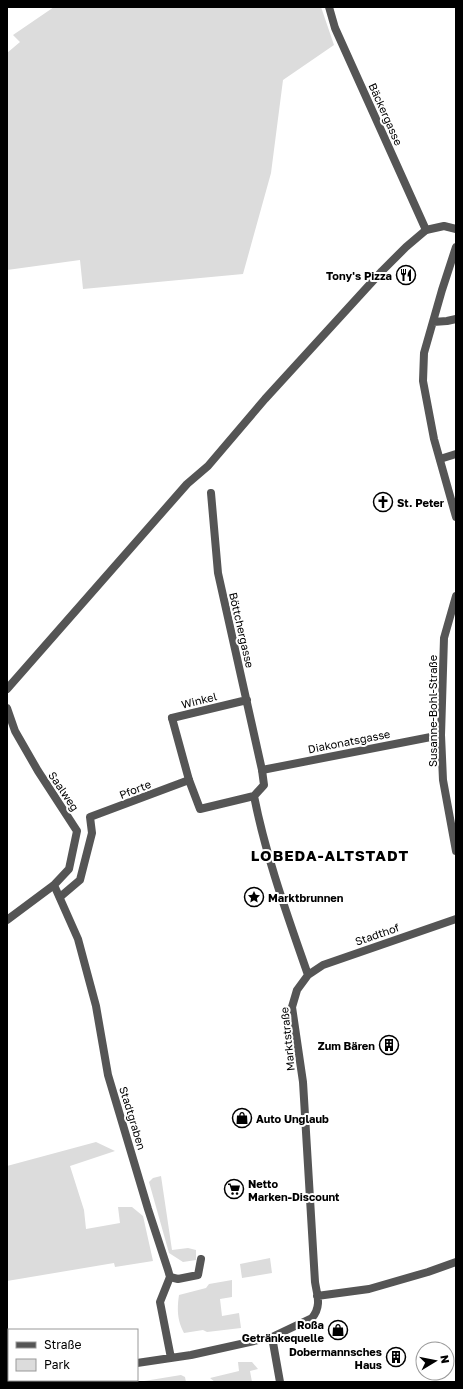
<svg xmlns="http://www.w3.org/2000/svg" width="463" height="1389" font-family="'Golos Text',sans-serif">
  <style>
    .green { fill: #dcdcdc }
    .lines { fill: none; stroke-linecap: round; stroke-linejoin: round }
    .lane { stroke: #555; stroke-width: 8 }
    .street { stroke: #555; stroke-width: 8 }
    .labels { text-anchor: middle; dominant-baseline: central; stroke-width: 4; stroke-linejoin: round; paint-order: stroke }
    .street-label { font-size: 11px; fill: #000; stroke: #fff }
    .poi-label { font-size: 11px; font-weight: bold; fill: #000; stroke: #fff; text-anchor: end }
    .district-label { font-size: 15px; font-weight: bold; letter-spacing: 1px; fill: #000; stroke: #fff }
  </style>
  <rect width="100%" height="100%" fill="#fff"/>
  <path class="green" d="M54,7h267l13,38 -51,35 -12,93 -28,101 -160,15 -3,-29 -73,10v-217l13,-11 -7,-7z
    M96,1142l19,9 -45,15 14,44 2,19 34,-6 -2,-16h14l11,9 10,45 -38,6 -1,-4 -107,18v-115z
    M161,1176l11,74 16,-2 8,2v10l-13,2 -14,-9 -20,-71 4,-4z
    M270,1258l2,15 -30,5 -2,-14z
    M232,1280v17l-12,2 2,17 17,-3 2,15 -34,4 -4,-2 -19,3c-7,-13 -7,-24 -5,-38l27,-7 3,-4z
    M238,1362h14l6,7 -8,2 2,11h-37l-5,-4 29,-7z
    M181,1375l4,2 1,5h-48z"/>
  <g class="lines">
    <path class="lane" d="M329,7l6,21 91,202
      M440,459l16,-5
      M211,493l7,80 44,197 179,-35
      M172,718l75,-18
      M60,897l20,-17 12,-47 -2,-16 99,-37
      M170,1277l8,2 20,-4 3,-16"/>
    <path class="street" d="M456,247l-14,43 -18,63 -1,28 11,58 22,78
      M433,322l14,-1 9,-2
      M456,596l-12,42 -3,97 2,45 13,71
      M7,689l180,-205 21,-18 57,-67 117,-128 24,-24 20,-17 18,-4 12,3
      M7,708l8,23 23,40 39,60 -8,38 -15,16 -47,35
      M172,718l17,62 11,29 54,-13
      M262,770l2,15 -10,11c12,61 34,121 54,179
      M54,885l24,54 18,67 12,69 40,134 20,61 2,7 -10,25 11,56
      M317,1296l52,-7 59,-17 28,-10
      M272,1337l8,45
      M137,1363l54,-8 81,-18 40,-19c10,-12 5,-23 3,-36l-12,-200 -11,-75 5,-17 11,-15 15,-10 133,-46
      M22,1382l10,-2"/>
  </g>
  <defs>
    <symbol id="restaurant-ring" viewBox="-11 -11 22 22"><circle r="9.5" fill="#fff" stroke="#000" stroke-width="1.5"/><path d="M-5-6h1v4h1v-4h1v4h1v-4h1v5L-1.5 .5V6h-2V.5L-5-1ZM5-6V6H3V1.5H1.5Q1.5-4 5-6Z" fill="#000"/></symbol>
    <symbol id="church-ring" viewBox="-11 -11 22 22"><circle r="9.5" fill="#fff" stroke="#000" stroke-width="1.5"/><path d="M-1.2-6h2.4v3.5h3.3v2.4h-3.3V6h-2.4V-.1h-3.3v-2.4h3.3Z" fill="#000"/></symbol>
    <symbol id="sight-ring" viewBox="-11 -11 22 22"><circle r="9.5" fill="#fff" stroke="#000" stroke-width="1.5"/><path d="M0-6L1.8-2.2L6-1.7L2.9 1.2L3.7 5.4L0 3.3L-3.7 5.4L-2.9 1.2L-6-1.7L-1.8-2.2Z" fill="#000"/></symbol>
    <symbol id="building-ring" viewBox="-11 -11 22 22"><circle r="9.5" fill="#fff" stroke="#000" stroke-width="1.5"/><path d="M-4-6H4V6H1V3H-1V6H-4ZM-2.5-4.3h1.7v1.8h-1.7ZM.8-4.3h1.7v1.8H.8ZM-2.5-1h1.7V.8h-1.7ZM.8-1h1.7V.8H.8Z" fill="#000"/></symbol>
    <symbol id="shop-ring" viewBox="-11 -11 22 22"><circle r="9.5" fill="#fff" stroke="#000" stroke-width="1.5"/><path d="M-5-2.5h2.3a2.7 3.5 0 0 1 5.4 0H5L5.5 6h-11ZM-1.5-2.5h3a1.5 2.3 0 0 0-3 0Z" fill="#000"/></symbol>
    <symbol id="supermarket-ring" viewBox="-11 -11 22 22"><circle r="9.5" fill="#fff" stroke="#000" stroke-width="1.5"/><path d="M-6-5.5h2.5l.6 2H6L4.5 2H-2.5L-4.4-4H-6ZM-1.5 3.2a1.3 1.3 0 1 0 .1 0ZM3 3.2a1.3 1.3 0 1 0 .1 0Z" fill="#000"/></symbol>
  </defs>
  <g fill-rule="evenodd">
    <use href="#restaurant-ring" x="395" y="264" width="22" height="22"/>
    <use href="#church-ring" x="372" y="491" width="22" height="22"/>
    <use href="#sight-ring" x="243" y="886" width="22" height="22"/>
    <use href="#building-ring" x="378" y="1034" width="22" height="22"/>
    <use href="#shop-ring" x="231" y="1107" width="22" height="22"/>
    <use href="#supermarket-ring" x="223" y="1178" width="22" height="22"/>
    <use href="#shop-ring" x="327" y="1319" width="22" height="22"/>
    <use href="#building-ring" x="385" y="1346" width="22" height="22"/>
  </g>
  <g class="labels">
    <g class="street-label">
      <text transform="translate(386 114) rotate(66)">Bäckergasse</text>
      <text transform="translate(242 630) rotate(77)">Böttchergasse</text>
      <text transform="translate(199 700) rotate(-14)">Winkel</text>
      <text transform="translate(432 711) rotate(-90)">Susanne-Bohl-Straße</text>
      <text transform="translate(349 741) rotate(-11)">Diakonatsgasse</text>
      <text transform="translate(135 789) rotate(-21)">Pforte</text>
      <text transform="translate(64 791) rotate(56)">Saalweg</text>
      <text transform="translate(377 934) rotate(-19)">Stadthof</text>
      <text transform="translate(287 1039) rotate(-96)">Marktstraße</text>
      <text transform="translate(133 1118) rotate(73)">Stadtgraben</text>
    </g>
    <g class="poi-label">
      <text x="392" y="275">Tony's Pizza</text>
      <text x="397" y="502" text-anchor="start">St. Peter</text>
      <text x="268" y="897" text-anchor="start">Marktbrunnen</text>
      <text x="375" y="1045">Zum Bären</text>
      <text x="256" y="1118" text-anchor="start">Auto Unglaub</text>
      <text x="248" y="1183" text-anchor="start">Netto<tspan x="248" dy="13">Marken-Discount</tspan></text>
      <text x="324" y="1324">Roßa<tspan x="324" dy="13">Getränkequelle</tspan></text>
      <text x="382" y="1351">Dobermannsches<tspan x="382" dy="13">Haus</tspan></text>
    </g>
    <g class="district-label">
      <text x="330" y="855">LOBEDA-ALTSTADT</text>
    </g>
  </g>
  <rect width="463" height="1389" fill="none" stroke="#000000" stroke-width="16"/>
  <rect x="8" y="1329" width="130" height="52" fill="#ffffff" stroke="#999999"/>
  <rect x="16" y="1342" width="20" height="6" fill="#555555" stroke="#999999"/>
  <text x="44" y="1349" font-size="12" fill="#000000">Straße</text>
  <rect x="16" y="1359" width="20" height="12" fill="#dcdcdc" stroke="#999999"/>
  <text x="44" y="1369" font-size="12" fill="#000000">Park</text>
  <g transform="translate(435 1361) rotate(80)"><circle r="19" fill="#ffffff" stroke="#999999"/>
  <path d="M0-3L7 15L0 10L-7 15Z" fill="#000000"/>
  <text y="-6" font-size="11" font-weight="bold" text-anchor="middle" fill="#000000">N</text>
  </g>
</svg>
